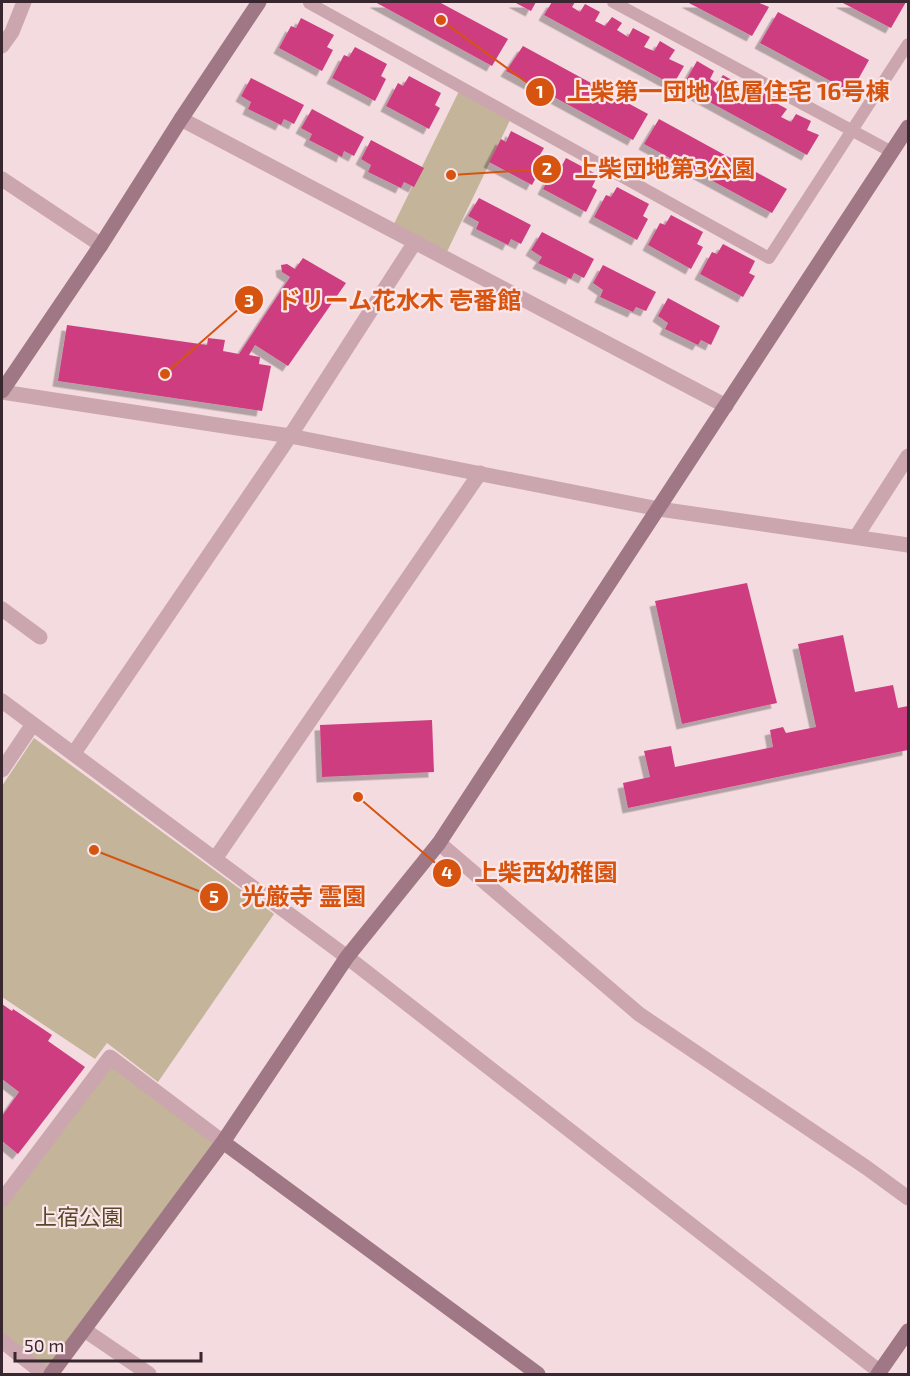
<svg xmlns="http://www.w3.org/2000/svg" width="910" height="1376" font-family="'Exo 2','Noto Sans JP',sans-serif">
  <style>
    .green { fill: #c3b49a }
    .building { fill: #ce3e7f; filter: url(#shadow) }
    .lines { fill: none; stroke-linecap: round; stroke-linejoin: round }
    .lane { stroke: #cca6af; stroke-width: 12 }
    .street { stroke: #cca6af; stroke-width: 15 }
    .secondary { stroke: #a07785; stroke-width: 15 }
    .labels { text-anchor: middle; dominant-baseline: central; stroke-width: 4.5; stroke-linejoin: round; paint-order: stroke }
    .park-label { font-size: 22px; fill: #584829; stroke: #fbe7ea }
    .leader { fill: none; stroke: #d6540f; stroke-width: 2 }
    .callout-dot { fill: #d6540f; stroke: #fbe7ea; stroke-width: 2 }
    .mark-label { font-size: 18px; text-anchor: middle; font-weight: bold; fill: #fff }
    .callout-label { font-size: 24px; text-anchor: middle; font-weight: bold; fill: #d6540f; stroke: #fbe7ea; stroke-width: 4.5; stroke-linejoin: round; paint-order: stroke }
  </style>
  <defs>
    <filter id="shadow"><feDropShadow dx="-5.5" dy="5.5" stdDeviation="0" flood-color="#0004"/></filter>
  </defs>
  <rect width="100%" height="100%" fill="#f3dbdf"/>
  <path class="green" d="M461,87l51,29 -68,142 -53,-28z
    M34,738l240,176 -116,168 -51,-39 -12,16 -93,-62v-211z
    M110,1057l113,85 -172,232 -49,-33v-141z"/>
  <path class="building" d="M375,2h64l69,37 -16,27z
    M514,2h22l-5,9z
    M552,2h23l-3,5 8,5 5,-8 15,8 -5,9 10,5 7,-9 10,6 -5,7 11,7 5,-9 17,9 -6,10 10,4 6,-10 15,9 -6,9 15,7 -11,19 -129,-70z
    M687,2h70l12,5 -17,29z
    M841,2h65l-15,26z
    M778,12l91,48 -18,32 -91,-49z
    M301,18l33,17 -7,12 6,3 -11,21 -43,-23 12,-22 5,2z
    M523,46l125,68 -15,26 -127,-69z
    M355,47l32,17 -6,12 5,3 -11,22 -43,-23 12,-23 5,2z
    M697,61l17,10 -4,8 7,4 6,-8 16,9 -5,8 9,4 3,-7 14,8 4,-7 13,7 -3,5 13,7 -6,8 10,5 5,-8 15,7 -4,9 12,5 -12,20 -125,-68z
    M409,76l32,17 -6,12 5,3 -11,21 -43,-23 12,-23 5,3z
    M251,78l53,27 -10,19 -10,-5 -3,6 -33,-16 3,-7 -10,-6z
    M312,109l52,28 -10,19 -10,-5 -2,6 -33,-17 3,-6 -11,-6z
    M659,119l128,70 -15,24 -128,-69z
    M511,131l33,17 -7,12 6,4 -11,21 -43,-23 12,-23 5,3z
    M371,140l53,28 -10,19 -10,-5 -3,6 -33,-16 3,-7 -10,-6z
    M566,158l32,17 -6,12 5,3 -11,22 -43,-23 12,-23 5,3z
    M617,187l32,17 -6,12 5,3 -11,21 -43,-23 12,-22 5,2z
    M479,198l52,27 -10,19 -10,-5 -3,6 -32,-16 3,-7 -11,-6z
    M671,215l32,17 -6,12 6,3 -12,22 -43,-24 12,-22 5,2z
    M542,232l52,27 -10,19 -10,-5 -3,6 -33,-16 4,-6 -11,-7z
    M723,244l32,17 -6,12 6,3 -12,21 -43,-23 12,-22 5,2z
    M303,258l43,25 -58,83 -33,-21 -6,10 11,2 -1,7 12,2 -9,45 -204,-30 9,-56 140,20 1,-7 17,2 -2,11 16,3 51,-77 -8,-5 -1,-7 6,-1 8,5z
    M603,265l53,27 -10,19 -10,-4 -3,5 -33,-15 3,-7 -10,-7z
    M668,298l52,28 -9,19 -10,-5 -3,5 -33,-16 3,-6 -10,-7z
    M747,583l30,120 -95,21 -27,-123z
    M843,635l12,57 38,-7 5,23 10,-2v44l-280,58 -5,-25 27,-6 -6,-26 27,-5 4,21 98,-20 -3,-17 13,-3 3,6 30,-6 -18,-83z
    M432,720l2,52 -112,5 -2,-52z
    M2,1004l10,7 1,-2 39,26 -4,6 37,26 -67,87 -16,-13v-25l17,-24 -17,-13z"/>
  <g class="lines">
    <path class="lane" d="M310,2l-1,1 460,255 139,-214
      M613,2l279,150"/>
    <path class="street" d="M2,46l10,-14 12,-30
      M181,119l545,287
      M2,179l99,66
      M2,392l288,44 369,73 249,36
      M856,537l52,-81
      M2,609l38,28
      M2,701l345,256 533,415
      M74,753l216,-317 125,-194
      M2,770l31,-46
      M439,843l200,171 228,154 41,30
      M215,859l265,-386
      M2,1200l108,-143 113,85
      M83,1329l66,45
      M2,1341l42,33"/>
    <path class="secondary" d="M2,391l99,-146 80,-126 78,-117
      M223,1142l315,232
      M51,1374l172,-232 124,-185 92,-114 469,-716
      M878,1374l30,-43"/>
  </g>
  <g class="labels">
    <g class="park-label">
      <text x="79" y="1216">上宿公園</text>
    </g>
  </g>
  <path class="leader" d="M441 20L540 92M451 175L547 169M165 374L249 300M358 797L447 873M94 850L214 897"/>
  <g class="callout-dot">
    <circle cx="441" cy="20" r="6"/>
    <circle cx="451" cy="175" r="6"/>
    <circle cx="165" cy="374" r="6"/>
    <circle cx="358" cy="797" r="6"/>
    <circle cx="94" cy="850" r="6"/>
    <circle cx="540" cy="92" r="15"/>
    <circle cx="547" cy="169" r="15"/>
    <circle cx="249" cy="300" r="15"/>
    <circle cx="447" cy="873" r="15"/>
    <circle cx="214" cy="897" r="15"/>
  </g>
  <g class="mark-label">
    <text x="540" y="98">1</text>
    <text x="547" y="175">2</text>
    <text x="249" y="307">3</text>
    <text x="447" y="879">4</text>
    <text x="214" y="903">5</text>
  </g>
  <g class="callout-label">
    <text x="728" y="100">上柴第一団地 低層住宅 16号棟</text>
    <text x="665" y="177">上柴団地第3公園</text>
    <text x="399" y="309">ドリーム花水木 壱番館</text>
    <text x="546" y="881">上柴西幼稚園</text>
    <text x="304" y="905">光厳寺 霊園</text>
  </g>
  <rect width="910" height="1376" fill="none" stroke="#38272e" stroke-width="6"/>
  <path d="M15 1352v9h186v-9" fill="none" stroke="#38272e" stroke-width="3"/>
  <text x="24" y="1352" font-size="18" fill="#38272e" stroke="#fbe7ea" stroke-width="4.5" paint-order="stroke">50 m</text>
</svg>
